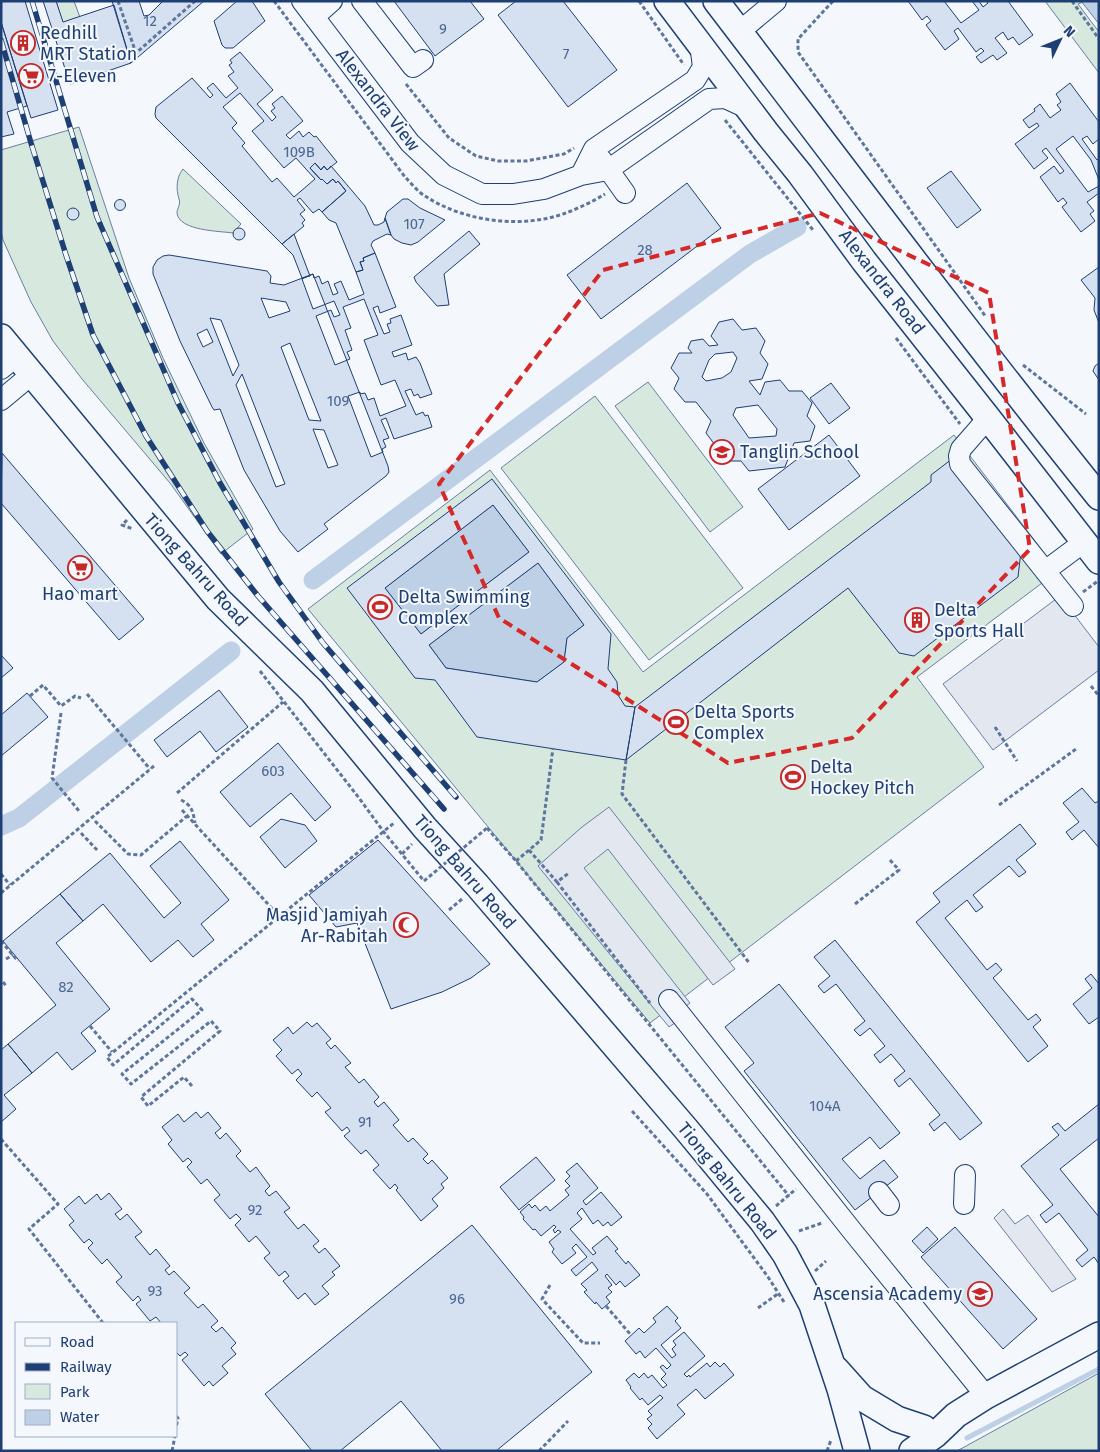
<svg xmlns="http://www.w3.org/2000/svg" width="1100" height="1452" font-family="'Fira Sans',sans-serif">
  <style>
    .green { fill: #d7e8df; stroke: #687fa3 }
    .parking { fill: #e3e8f0; stroke: #687fa3 }
    .water { fill: #bed0e5; stroke: #687fa3 }
    .lines { fill: none; stroke-linecap: round; stroke-linejoin: round }
    .stream { stroke: #bed0e5; stroke-width: 5 }
    .canal { stroke: #bed0e5; stroke-width: 19 }
    .building { fill: #d5e0f0; stroke: #1d3f73; fill-rule: evenodd }
    .minor-casing { stroke: #1d3f73; stroke-width: 22 }
    .major-casing { stroke: #1d3f73; stroke-width: 28 }
    .path { stroke: #5e769c; stroke-width: 3; stroke-dasharray: 4 2.5; stroke-linecap: butt }
    .minor { stroke: #f4f7fb; stroke-width: 20 }
    .major { stroke: #f4f7fb; stroke-width: 25 }
    .rail-casing { stroke: #1d3f73; stroke-width: 5.5 }
    .rail { stroke: #f4f7fb; stroke-width: 4; stroke-dasharray: 11; stroke-linecap: butt }
    .path-bridge { stroke: #5e769c; stroke-width: 3; stroke-dasharray: 4 2.5; stroke-linecap: butt }
    .marked { fill: none; stroke: #d62828; stroke-width: 4; stroke-dasharray: 10 6; stroke-linejoin: round }
    .labels { text-anchor: middle; dominant-baseline: central; stroke-width: 4; stroke-linejoin: round; paint-order: stroke }
    .number-label { font-size: 15px; fill: #4b6792 }
    .poi-label { font-size: 18px; fill: #1d3f73; stroke: #f4f7fb; text-anchor: start }
    .street-label { font-size: 18px; fill: #1d3f73; stroke: #f4f7fb }
  </style>
  <rect width="100%" height="100%" fill="#f4f7fb"/>
  <path class="green" d="M56,1h18l7,19 -17,6z
    M1045,1h41l-8,3 21,28v41z
    M79,127l50,151 34,80 41,85 49,86 -32,25 -51,-71 -88,-104 -29,-38 -22,-39 -28,-62 -2,-9v-81z
    M183,169l58,55 -8,9c-13,-2 -54,-2 -56,-20 0,-5 4,-8 2,-14 -3,-10 -3,-21 4,-30z
    M648,382l95,125 -33,25 -95,-126z
    M595,396l148,192 -94,72 -148,-192z
    M954,435l104,136 -141,106 67,90 -334,256 -342,-414 182,-139 153,202z
    M1099,1373v78h-142z"/>
  <path class="parking" d="M1060,596l39,51v23l-106,80 -50,-66z
    M609,807l126,162 -22,16 -105,-136 -24,19 106,135 -15,11 4,6 -10,7 -131,-161 44,-39z
    M1003,1209l12,15 13,-9 48,64 -24,13 -58,-74z"/>
  <path class="water" d="M1081,1h18v23z
    M493,505l36,47 -108,82 -36,-46z
    M538,563l46,62 -17,13 -3,24 -27,20 -91,-14 -17,-23z"/>
  <g class="lines">
    <path class="stream" d="M967,1438l132,-69"/>
    <path class="canal" d="M313,580l437,-326 47,-27
      M1,826l18,-8 212,-167"/>
  </g>
  <path class="building" d="M1,1h24l33,109 -27,8 -30,-96z
    M43,1h13l7,21 51,-17 17,58 -61,21z
    M112,1h92l-73,62z
    M139,1h24l-14,14 -5,1z
    M237,1h15l13,20 -32,27h-8l-3,-3 -8,-24z
    M394,1h76l14,18 -49,37z
    M516,1h47l54,69 -49,37 -70,-92z
    M908,1h36l17,22 18,-13 -7,-9h7l4,6 5,-4 -2,-2h22l25,34 -14,10 -6,-8 -5,3 -5,-8 -8,6 12,15 -10,7 -4,-5 -12,8 -5,-6 8,-6 -3,-3 -5,4 -18,-24 -4,3 5,8 -14,11 -19,-25 5,-4 -4,-5 -5,4z
    M1,22l26,84 -20,6 7,22 -13,3z
    M240,52l33,38 -16,14 15,17 4,-4 -5,-6 4,-3 -3,-4 10,-8 21,25 -17,14 4,4 9,-8 4,6 6,-5 5,5 2,-1 21,26 -10,8 -3,-4 -3,4 -6,-7 -5,5 11,12 1,-1 5,5 6,-5 3,4 2,-2 8,10 -24,21 -3,-3 -6,4 -13,-15 -3,2 8,10 -5,4 5,6 -3,3 2,3 -22,18 -126,-126 -1,-4 1,-7 36,-29 18,20 3,-3 -6,-7 6,-5 13,15 12,-10 -10,-12 6,-4 -5,-7 3,-2 -2,-3zM240,93l24,28 -12,10 32,37 12,-10 19,21 -21,18 -17,-19 -5,4 -30,-36 3,-3 -13,-15 5,-5 -14,-16z
    M1070,83l29,39v17l-6,5 -6,-8 -5,3 15,21 2,-1v21l-8,-20 -18,-24 -17,13 32,43 11,-6v7l-12,9 7,9 -4,3 5,7 -14,11 -19,-25 5,-4 -4,-5 -5,4 -18,-25 14,-11 6,8 4,-3 -18,-23 -4,3 6,7 -14,11 -19,-25 24,-18 -2,-3 -8,5 -6,-8 12,-9 -1,-2 6,-5 10,14 11,-8 -4,-5 4,-3 -5,-8z
    M315,163l6,7 3,-4 3,4 4,-4 34,40 9,19h4l6,-3 1,-4 6,17 -4,-1 -14,7 -2,4 4,8 -12,5 1,3 -4,1 3,8 -7,2 -20,-49 -7,-3 -7,-8 24,-21 -8,-10 -2,2 -3,-4 -6,5 -5,-5 -1,1 -11,-12z
    M951,171l30,39 -24,18 -30,-40z
    M687,183l34,45 -120,91 -34,-44z
    M403,199h5l12,9 25,12 -27,22 -7,3 -9,-2 -8,-4 -3,-4 -6,-17 2,-6z
    M114.5 205a5.5 5.5 0 1 1 11 0a5.5 5.5 0 1 1-11 0Z
    M67 214a6 6 0 1 1 12 0a6 6 0 1 1-12 0Z
    M233 234a6 6 0 1 1 12 0a6 6 0 1 1-12 0Z
    M469,231l11,13 -36,30 5,31 -12,1 -21,-24 -2,-5z
    M294,234l16,42 -8,2 -9,-23 -11,-11z
    M375,253l21,54 -16,6 -2,-7 -5,2 11,26 6,-2 -3,-8 4,-1 -1,-4 11,-4 11,30 -20,7 2,5 12,-4 2,7 8,-3 4,6 12,31 -12,4 -2,-4 -4,2 -3,-7 -6,2 11,24 7,-3 2,4 3,-1 4,12 -38,12 -8,-21 -5,2 8,18 -6,2 3,7 -4,2 1,3 -12,5 -23,-61 12,-4v2l5,-1 3,7 6,-2 6,18 26,-10 -11,-26 -14,5 -17,-45 14,-5 -14,-36 -21,8 8,21 -6,2 7,20 -5,2 3,7 -15,6 -19,-49 15,-6 3,7 6,-2 -6,-14 -21,8 -11,-30 11,-5 1,4 5,-2 3,8 6,-3 5,14 5,-2 -4,-9 7,-3 8,19 15,-6 -8,-22 7,-2 -3,-8 4,-1 -1,-3z
    M169,255l98,16 4,5 -1,7 14,2 29,-11 75,192 1,6 -3,4 -62,48 4,5 -30,23 -18,-21 -36,-61 -24,-61 -6,1 -2,-3 -32,-66 -27,-67v-7l4,-7 6,-4zM261,298l25,4 4,9 -21,7zM210,318l11,2 18,45 -6,11zM290,343l31,78 -12,-1 -28,-73zM242,374l43,110 -9,3 -40,-102zM313,429l11,1 14,35 -10,3z
    M1099,267v56l-5,-13 1,-12 -14,-18z
    M733,319l9,11 14,-2 9,13 -5,12 8,11 -6,15 -13,2 11,14 5,-13 15,-2 9,11h13l10,12 -5,13 8,10 -5,15 -16,2 -9,24 -36,4 -8,-10h-14l-21,-28 5,-12 -15,-19h-11l-11,-13 5,-11 -8,-10 8,-15h13l-4,-5 3,-7 12,-2 6,7 9,-1 -7,-9 8,-14zM733,352l4,6 -6,14 -9,6 -16,3 -4,-4 7,-17 6,-6zM758,405l19,24 -1,7 -27,2 -16,-23 3,-7z
    M207,329l6,13 -10,5 -6,-13z
    M1099,363v17l-6,-9 2,-5z
    M831,383l19,25 -21,16 -19,-26z
    M829,435l31,41 -71,54 -31,-41z
    M2,453l142,166 -25,21 -118,-137z
    M952,459l69,92 -3,26 -104,79 -15,-3 -51,-65 -222,172 9,-53 296,-225v-7z
    M492,479l119,155 -3,35 9,13 1,13 7,11 10,1 -9,53 -149,-23 -42,-57 -20,-2 -68,-90zM493,505l36,47 -108,82 -36,-46zM538,563l46,62 -17,13 -3,24 -27,20 -91,-14 -17,-23z
    M1,655l12,13 -12,10z
    M219,690l29,37 -32,25 -16,-21 -33,26 -13,-17z
    M27,693l21,24 -47,39v-41z
    M278,743l53,64 -16,14 -24,-28 -41,34 -30,-35z
    M1082,788l13,15 4,-2v47l-15,-18 -12,10 -6,-8 13,-10 -16,-19z
    M281,819l24,6 12,16 -32,27 -25,-31z
    M1020,824l16,20 -20,16 10,12 -7,5 -10,-11 -36,29 10,12 -7,5 -9,-12 -22,18 42,52 9,-7 6,7 -9,8 35,42 8,-6 5,6 -8,7 15,19 -20,16 -112,-140 24,-20 -7,-9z
    M378,840l112,124 -19,14 -29,14 -51,17 -34,-86 -21,4 -27,-32z
    M180,841l49,59 -28,24 13,16 -21,17 -15,-17 -27,22 -48,-58 -20,17 -23,-27 50,-41 54,65 17,-15 -31,-37z
    M60,894l23,27 -27,22 54,66 -29,24 15,18 -24,19 -15,-18 -25,21 -24,-29 48,-39 -53,-64z
    M835,940l147,183 -22,17 -15,-18 -11,9 -5,-7 11,-9 -30,-37 -11,9 -5,-7 11,-9 -14,-17 -11,9 -6,-8 11,-9 -15,-18 -10,8 -6,-6 11,-9 -29,-37 -12,9 -6,-7 12,-10 -16,-19z
    M1091,974l8,10v33l-10,7 -16,-20 19,-16 -7,-9z
    M779,984l121,149 -20,16 -10,-12 -28,22 18,20 24,-19 14,17 -43,33 -111,-139 10,-8 -29,-36z
    M307,1022l5,5 5,-4 14,16 -5,4 5,6 4,-4 16,18 -6,4 14,16 5,-4 15,18 -5,5 4,5 6,-5 15,18 -6,5 15,17 5,-4 15,16 -5,5 5,5 4,-4 16,18 -7,6 3,4 -12,11 6,7 -17,15 -25,-31 2,-2 -3,-4 -5,5 -17,-19 6,-5 -13,-15 -5,4 -17,-18 6,-5 -3,-4 -5,4 -17,-19 6,-4 -14,-16 -5,5 -16,-17 6,-6 -4,-5 -6,5 -16,-18 6,-6 -9,-10 15,-13 5,7z
    M8,1044l24,29 -28,22 12,14 -15,13v-72z
    M1099,1104v34l-39,31 39,48v47l-5,-7 -12,10 -6,-7 12,-10 -29,-37 -13,10 -6,-8 13,-10 -32,-39 38,-31 -7,-8 6,-4 7,8z
    M196,1112l5,6 7,-6 13,16 -6,5 5,6 6,-6 15,18 -5,5 14,16 6,-5 14,19 -5,5 4,5 7,-5 14,17 -6,4 14,17 6,-5 15,17 -6,5 6,7 6,-5 15,18 -8,6 3,3 -13,11 7,8 -14,11 -10,-12 -7,6 -15,-18 6,-5 -4,-5 -6,5 -15,-18 6,-5 -14,-17 -7,6 -14,-17 6,-6 -5,-5 -6,5 -16,-19 6,-5 -13,-16 -6,5 -14,-17 5,-5 -4,-4 -5,4 -15,-18 4,-4 -10,-13 16,-13 6,8z
    M536,1157l19,23 -36,30 -19,-23z
    M577,1163l21,25 -15,13 3,4 15,-13 21,25 -11,9 -3,-4 -5,4 -5,-6 -5,4 -11,-16 -5,5 5,6 -12,10 23,26 3,-2 -4,-5 15,-12 11,13 -3,2 11,13 2,-3 12,14 -15,12 -5,-6 -4,4 -9,-11 -2,2 7,9 -4,3 4,4 -6,5 4,5 -8,7 -6,-7 -1,2 -11,-12 3,-2 -6,-6 17,-14 -6,-8 -16,14 -5,-6 16,-13 -11,-13 -4,4 4,5 -14,11 -10,-12 2,-3 -5,-7 12,-10 -3,-2 -3,3 -2,-3 3,-3 -2,-2 -13,11 -6,-7 -2,1 -10,-11 1,-2 -4,-5 9,-8 3,4 3,-3 5,6 6,-5 4,5 19,-16 -4,-5 5,-4 -5,-5 5,-5 -4,-4z
    M109,1193l13,16 -7,5 5,6 7,-6 15,18 -7,5 15,18 6,-6 14,17 -5,4 4,5 5,-4 16,17 -6,5 14,15 5,-4 15,17 -7,6 5,5 6,-5 14,16 -5,5 5,6 -14,12 6,7 -15,13 -4,-5 -5,5 -22,-26 6,-5 -3,-3 -5,4 -4,-4v-29h-15l-5,-6 -6,4 -14,-17 5,-4 -3,-4 -5,5 -17,-19 6,-5 -15,-18 -5,5 -14,-16 5,-5 -4,-4 -5,4 -15,-18 5,-4 -10,-12 15,-13 6,8 12,-10 4,6z
    M472,1225l120,147 -96,79h-54l-41,-50 -61,50h-28l-47,-57z
    M927,1227l11,12 -15,14 -11,-12z
    M955,1227l82,92 -34,30 -82,-92z
    M667,1306l11,12 -3,3 6,7 -20,17 11,13 4,-3 -4,-6 4,-4 -3,-4 11,-9 21,24 -21,18 3,3 2,-2 1,2 17,-14 3,4 5,-5 5,5 4,-4 10,12 -29,24 -9,-10 -19,16 8,9 -28,25 -9,-11 4,-4 -5,-5 5,-4 -4,-4 15,-13 -3,-3 -12,10 -6,-7 -2,2 -10,-12 1,-1 -5,-7 8,-7 5,5 5,-5 4,5 4,-3 11,13 4,-3 -6,-6 5,-5 -6,-7 3,-2 4,4 4,-4 -15,-17 -11,10 -5,-7 -4,3 -11,-13 14,-13 5,5 12,-11 -3,-4z"/>
  <g class="lines">
    <defs>
      <path id="minor" d="M302,1l108,142 34,32 38,19h31l31,-5 37,-14 27,-5 101,-71 16,-1 24,11
        M362,1l51,66 10,-7
        M314,17l18,-16
        M739,32l37,-31
        M601,159l24,34
        M581,175l13,-26 101,-69 8,-13 -3,-23
        M1,369l16,-13
        M1,400l30,-25
        M988,418l-27,31 -2,7 1,8 113,142
        M1045,571l39,-29
        M669,1000l184,232 133,164
        M879,1192l10,13
        M964,1204l1,-29"/>
      <path id="major" d="M667,1l99,131 34,42 64,87 124,157 111,143
        M716,1c127,166 252,333 383,496
        M1,337l217,262 94,92 113,137 52,57 209,244 76,92 23,33 27,51 28,84 17,62
        M836,1369l26,29 35,21 27,9
        M912,1451l23,-16 21,-20 30,-19 113,-61"/>
    </defs>
    <use href="#minor" class="minor-casing"/>
    <use href="#major" class="major-casing"/>
    <path class="path" d="M118,1l18,52 59,-52
      M274,1l131,176c6,6 13,15 20,19 38,25 94,33 138,18 14,-5 29,-12 42,-20
      M639,1l45,64
      M833,1l-35,38v13l188,265
      M1072,1l27,38
      M406,84l43,54 27,18 22,5h28l38,-7 10,-6
      M725,120l88,110
      M896,338l64,86
      M1023,365l63,49
      M127,520l-5,5 11,4
      M1083,592l15,-11
      M260,671l99,127 24,33 41,50
      M1091,686l8,10
      M87,694l63,75
      M30,696l13,-11 18,21 14,-10 6,2
      M61,713l-9,65 27,33
      M995,727l22,34
      M626,760l-4,34 128,170
      M177,793l106,-91
      M181,800c11,5 12,12 14,23
      M999,805l77,-56
      M182,810l96,105
      M95,821l33,33 13,1 46,-39
      M487,828l29,33 273,335
      M81,833l17,18
      M529,850l28,32 12,-9
      M402,854l10,-10
      M516,861l25,-21 12,-92
      M1,874l9,11
      M557,882l93,121
      M1,893l153,-127
      M855,904l44,-34 -10,-11
      M449,910l13,-11
      M1,941l17,20
      M6,959l7,-4
      M3,982l4,5
      M90,1026l22,26
      M192,1086l-8,-9 -36,29 -7,-9 79,-66 -9,-10 -80,63 -9,-10 80,-64 -10,-11 -79,66 -6,-8 287,-234
      M632,1111l75,83 61,83 16,25
      M1,1139l57,65 -29,25 74,94
      M776,1206l20,-17
      M799,1231l23,-8
      M815,1271l11,-10
      M550,1285l-8,14 41,44h17
      M606,1306l25,29
      M758,1308l21,-15
      M176,1416l2,2 -2,10
      M172,1451l3,-15
      M539,1451l29,-30
      M827,1451l4,-11"/>
    <use href="#minor" class="minor"/>
    <use href="#major" class="major"/>
    <defs>
      <path id="rail" d="M32,1l65,216 81,186 42,80 59,99 44,61 133,154
        M1,40l30,103 35,112 27,80 53,101 61,95 51,65 186,213"/>
    </defs>
    <use href="#rail" class="rail-casing"/>
    <use href="#rail" class="rail"/>
    <path class="path-bridge" d="M424,881l63,-53"/>
  </g>
  <path class="marked" d="M820,213l169,80 41,256 -178,189 -124,25 -229,-145 -60,-134 164,-214z"/>
  <defs>
    <symbol id="building-ring" viewBox="-11 -11 22 22"><circle r="9.5" fill="#f4f7fb" stroke="#c62828" stroke-width="1.5"/><path d="M-4-6H4V6H1V3H-1V6H-4ZM-2.5-4.3h1.7v1.8h-1.7ZM.8-4.3h1.7v1.8H.8ZM-2.5-1h1.7V.8h-1.7ZM.8-1h1.7V.8H.8Z" fill="#c62828"/></symbol>
    <symbol id="supermarket-ring" viewBox="-11 -11 22 22"><circle r="9.5" fill="#f4f7fb" stroke="#c62828" stroke-width="1.5"/><path d="M-6-5.5h2.5l.6 2H6L4.5 2H-2.5L-4.4-4H-6ZM-1.5 3.2a1.3 1.3 0 1 0 .1 0ZM3 3.2a1.3 1.3 0 1 0 .1 0Z" fill="#c62828"/></symbol>
    <symbol id="school-ring" viewBox="-11 -11 22 22"><circle r="9.5" fill="#f4f7fb" stroke="#c62828" stroke-width="1.5"/><path d="M0-5L7-2L0 1L-7-2ZM-4 1L0 2.5L4 1V4Q0 6-4 4Z" fill="#c62828"/></symbol>
    <symbol id="stadium-ring" viewBox="-11 -11 22 22"><circle r="9.5" fill="#f4f7fb" stroke="#c62828" stroke-width="1.5"/><path d="M0-5a6.5 5 0 1 0 0 10a6.5 5 0 1 0 0-10ZM-3.5-1.8h7v3.6h-7Z" fill="#c62828"/></symbol>
    <symbol id="mosque-ring" viewBox="-11 -11 22 22"><circle r="9.5" fill="#f4f7fb" stroke="#c62828" stroke-width="1.5"/><path d="M3.5-4.9A6 6 0 1 0 3.5 4.9A5 5 0 1 1 3.5-4.9Z" fill="#c62828"/></symbol>
  </defs>
  <g fill-rule="evenodd">
    <use href="#building-ring" x="9" y="29" width="28" height="28"/>
    <use href="#supermarket-ring" x="17" y="62" width="28" height="28"/>
    <use href="#school-ring" x="708" y="438" width="28" height="28"/>
    <use href="#supermarket-ring" x="66" y="554" width="28" height="28"/>
    <use href="#stadium-ring" x="366" y="593" width="28" height="28"/>
    <use href="#building-ring" x="903" y="606" width="28" height="28"/>
    <use href="#stadium-ring" x="662" y="708" width="28" height="28"/>
    <use href="#stadium-ring" x="779" y="763" width="28" height="28"/>
    <use href="#mosque-ring" x="392" y="911" width="28" height="28"/>
    <use href="#school-ring" x="966" y="1280" width="28" height="28"/>
  </g>
  <g class="labels">
    <g class="number-label">
      <text x="150" y="21">12</text>
      <text x="443" y="29">9</text>
      <text x="566" y="54">7</text>
      <text x="299" y="152">109B</text>
      <text x="414" y="224">107</text>
      <text x="645" y="250">28</text>
      <text x="338" y="401">109</text>
      <text x="273" y="771">603</text>
      <text x="66" y="987">82</text>
      <text x="825" y="1106">104A</text>
      <text x="365" y="1122">91</text>
      <text x="255" y="1210">92</text>
      <text x="155" y="1291">93</text>
      <text x="457" y="1299">96</text>
    </g>
    <g class="poi-label">
      <text x="40" y="33">Redhill<tspan x="40" dy="21">MRT Station</tspan></text>
      <text x="48" y="76">7-Eleven</text>
      <text x="740" y="452">Tanglin School</text>
      <text x="80" y="594" text-anchor="middle">Hao mart</text>
      <text x="398" y="597">Delta Swimming<tspan x="398" dy="21">Complex</tspan></text>
      <text x="934" y="610">Delta<tspan x="934" dy="21">Sports Hall</tspan></text>
      <text x="694" y="712">Delta Sports<tspan x="694" dy="21">Complex</tspan></text>
      <text x="810" y="767">Delta<tspan x="810" dy="21">Hockey Pitch</tspan></text>
      <text x="388" y="915" text-anchor="end">Masjid Jamiyah<tspan x="388" dy="21">Ar-Rabitah</tspan></text>
      <text x="962" y="1294" text-anchor="end">Ascensia Academy</text>
    </g>
    <g class="street-label">
      <text transform="translate(378 100) rotate(52)">Alexandra View</text>
      <text transform="translate(882 282) rotate(52)">Alexandra Road</text>
      <text transform="translate(196 570) rotate(48)">Tiong Bahru Road</text>
      <text transform="translate(465 872) rotate(49)">Tiong Bahru Road</text>
      <text transform="translate(727 1181) rotate(51)">Tiong Bahru Road</text>
    </g>
  </g>
  <rect width="1100" height="1452" fill="none" stroke="#1d3f73" stroke-width="5"/>
  <rect x="15" y="1322" width="162" height="115" fill="#f4f7fb" stroke="#9eadc5"/>
  <rect x="25" y="1338" width="25" height="8" fill="#f4f7fb" stroke="#9eadc5"/>
  <text x="60" y="1347" font-size="15" fill="#1d3f73">Road</text>
  <rect x="25" y="1363" width="25" height="8" fill="#1d3f73" stroke="#9eadc5"/>
  <text x="60" y="1372" font-size="15" fill="#1d3f73">Railway</text>
  <rect x="25" y="1384" width="25" height="15" fill="#d7e8df" stroke="#9eadc5"/>
  <text x="60" y="1397" font-size="15" fill="#1d3f73">Park</text>
  <rect x="25" y="1410" width="25" height="15" fill="#bed0e5" stroke="#9eadc5"/>
  <text x="60" y="1422" font-size="15" fill="#1d3f73">Water</text>
  <g transform="translate(1060 40) rotate(47)" stroke="#f4f7fb" stroke-width="4" paint-order="stroke">
  <path d="M0-4L9 19L0 12L-9 19Z" fill="#1d3f73"/>
  <text y="-8" font-size="14" font-weight="bold" text-anchor="middle" fill="#1d3f73">N</text>
  </g>
</svg>
